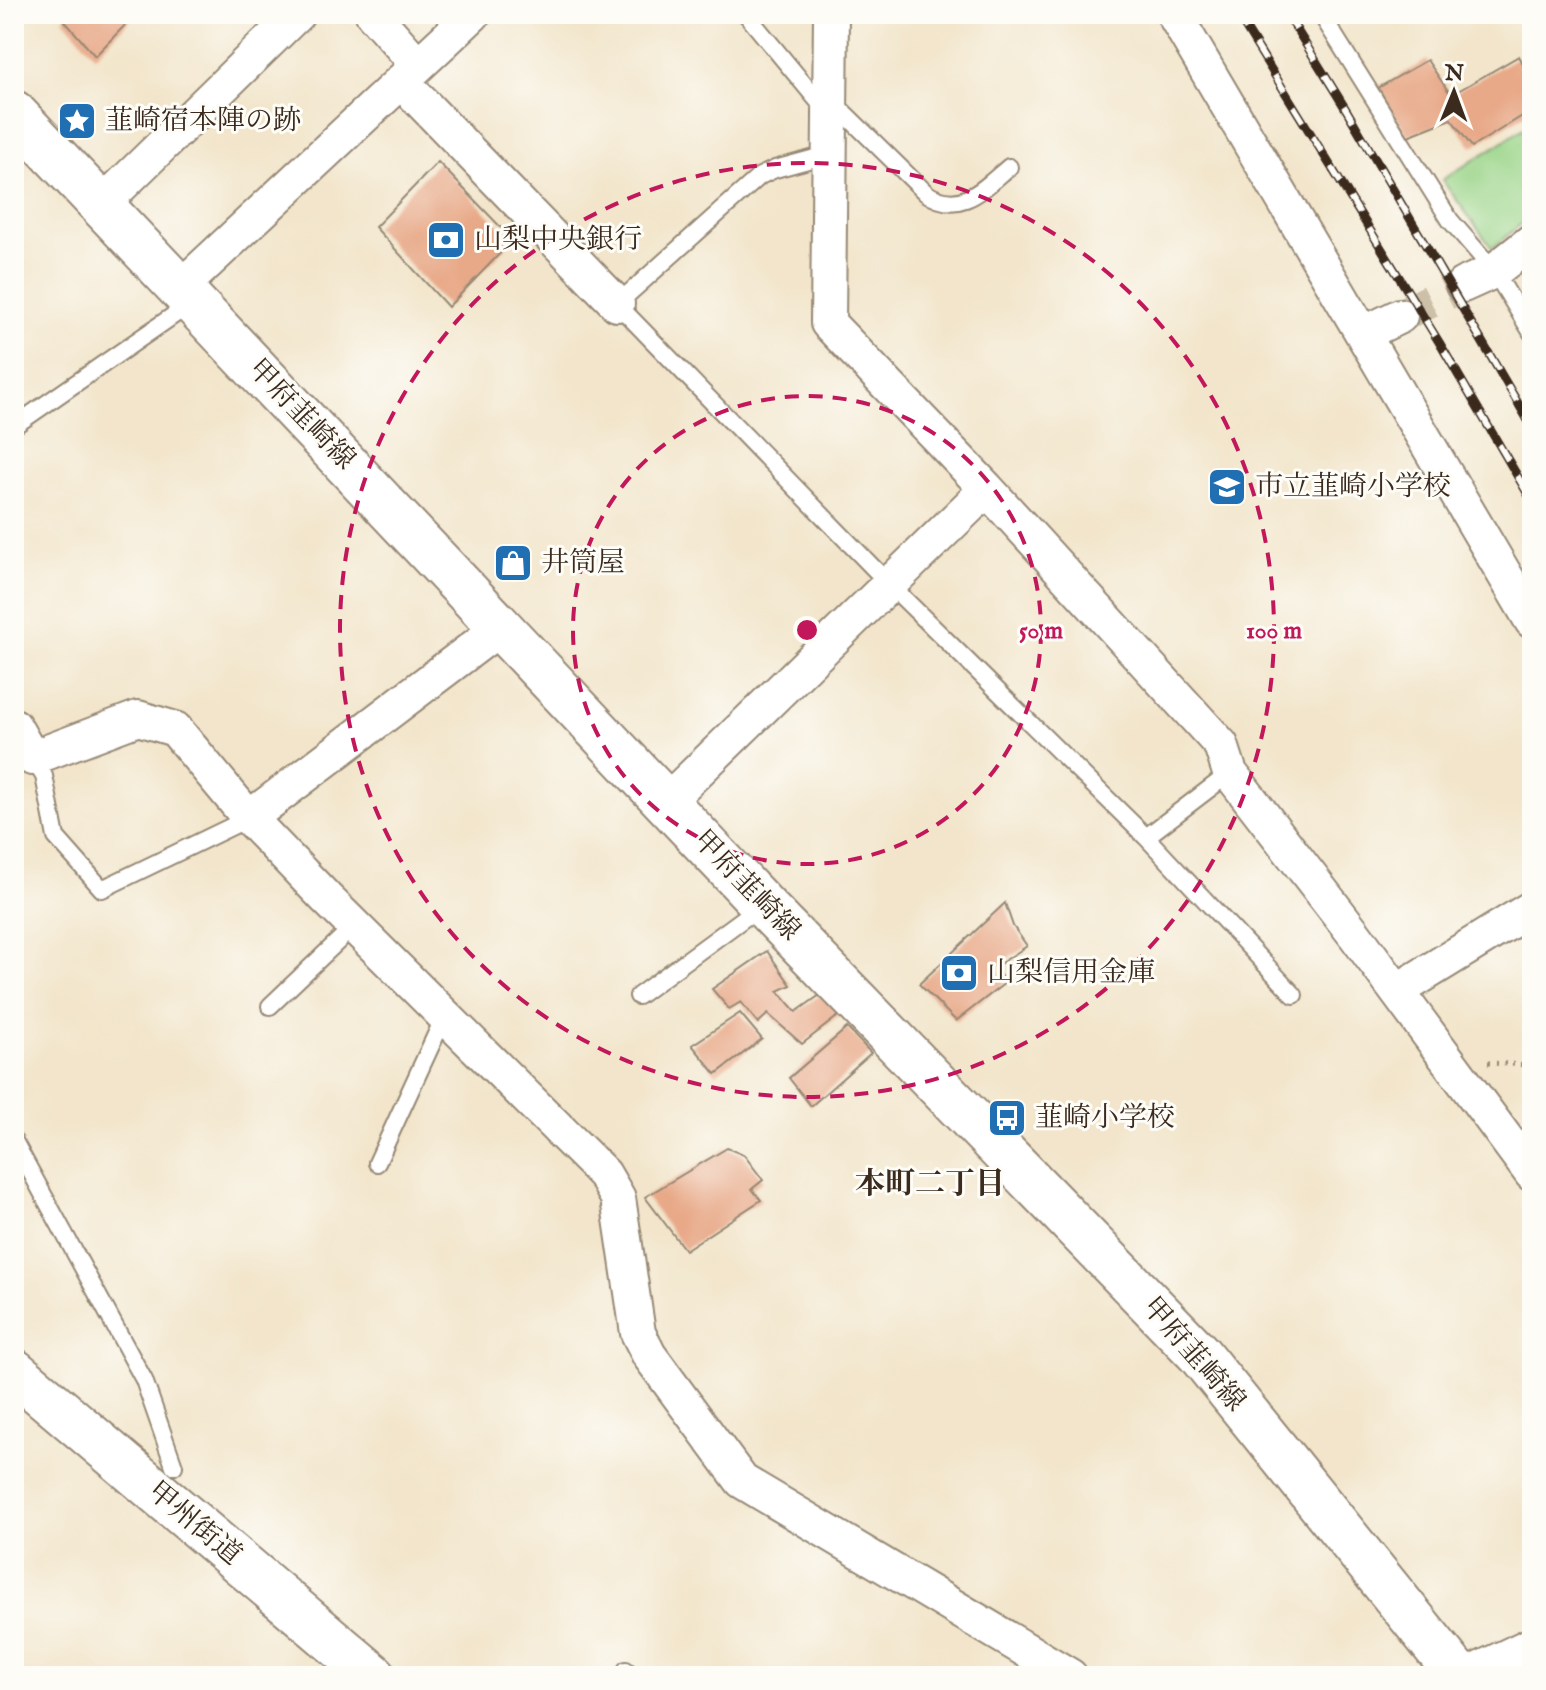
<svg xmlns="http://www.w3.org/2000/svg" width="1546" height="1690" font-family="'IM FELL English','Noto Serif JP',serif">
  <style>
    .garden { fill: #9ad488; stroke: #6a7f53; stroke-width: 2 }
    .building { fill: #e8a988 }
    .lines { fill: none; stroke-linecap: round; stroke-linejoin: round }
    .minor-tunnel { stroke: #cdc0a8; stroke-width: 34; stroke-dasharray: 34 17; stroke-linecap: butt }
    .service-casing { stroke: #968874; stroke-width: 20 }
    .minor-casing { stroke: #968874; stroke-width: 38 }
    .tertiary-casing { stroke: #968874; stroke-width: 46 }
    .primary-casing { stroke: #968874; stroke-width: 48 }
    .trunk-casing { stroke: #968874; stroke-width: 48 }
    .path { stroke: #968874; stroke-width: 5; stroke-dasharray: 2 6; stroke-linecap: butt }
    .service { stroke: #fff; stroke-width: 16 }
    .minor { stroke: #fff; stroke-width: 34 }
    .tertiary { stroke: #fff; stroke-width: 42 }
    .primary { stroke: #fff; stroke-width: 44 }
    .trunk { stroke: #fff; stroke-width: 44 }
    .rail-casing { stroke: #3b2a1e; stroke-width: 9 }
    .rail { stroke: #fdfcf7; stroke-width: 6; stroke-dasharray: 18; stroke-linecap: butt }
    .ring { fill: none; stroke: #c2185b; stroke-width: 4; stroke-dasharray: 14 10 }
    .labels { text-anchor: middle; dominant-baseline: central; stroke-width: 6; stroke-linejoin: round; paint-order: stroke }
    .poi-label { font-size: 28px; fill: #3b2a1e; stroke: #fdfcf7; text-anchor: start }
    .street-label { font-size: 28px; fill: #3b2a1e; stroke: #fdfcf7 }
    .neighbourhood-label { font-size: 30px; font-weight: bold; fill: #3b2a1e; stroke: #fdfcf7 }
    .centre { fill: #c2185b; stroke: #fdfcf7; stroke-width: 4 }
    .ring-label { font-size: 24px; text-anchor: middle; font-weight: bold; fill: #c2185b; stroke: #fdfcf7; stroke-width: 6; stroke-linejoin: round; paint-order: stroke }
  </style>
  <rect width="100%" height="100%" fill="#fdfcf7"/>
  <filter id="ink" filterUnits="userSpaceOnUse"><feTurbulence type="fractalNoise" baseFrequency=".0125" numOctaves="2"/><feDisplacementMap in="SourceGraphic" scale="16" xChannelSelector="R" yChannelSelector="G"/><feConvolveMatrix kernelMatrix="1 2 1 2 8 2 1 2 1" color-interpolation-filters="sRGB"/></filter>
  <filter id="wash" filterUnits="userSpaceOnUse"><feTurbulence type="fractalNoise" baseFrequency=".006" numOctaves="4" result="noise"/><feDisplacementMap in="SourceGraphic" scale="32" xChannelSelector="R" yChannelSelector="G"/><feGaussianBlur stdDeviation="1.8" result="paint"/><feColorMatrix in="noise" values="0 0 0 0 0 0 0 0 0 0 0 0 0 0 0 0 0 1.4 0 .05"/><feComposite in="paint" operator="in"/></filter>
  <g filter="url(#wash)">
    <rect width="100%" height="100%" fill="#f2e5cb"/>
    <path class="garden" d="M1532,123v92l-40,33 -50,-68z"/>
    <g id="blocks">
      <path class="building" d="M68,14h68l-41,42 -32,-37z
        M1519,56l13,25v29l-60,37 -21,-28 -43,17 -30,-48 49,-28 24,35z
        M438,162l75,78 -65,67 -73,-80z
        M1005,903l8,23 14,20 -32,21 10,16 -49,38 -37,-37z
        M767,951l24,34 -13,6 18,21 24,-17 22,18 -40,31 -34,-30 -10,9 -17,-21 -12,7 -17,-20z
        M740,1013l22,26 -46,35 -24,-29z
        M847,1028l24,25 -60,53 -22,-28z
        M727,1148l17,7 19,25 -11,9 9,11 -76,50 -40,-53z"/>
    </g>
  </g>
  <g filter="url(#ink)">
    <use href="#blocks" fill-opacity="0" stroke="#968874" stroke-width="2"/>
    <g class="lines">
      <path class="minor-tunnel" d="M1400,316l63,-31"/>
      <defs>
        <path id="service" d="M746,14l81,98
          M1321,14l129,206 44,51 38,62
          M831,100l95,93c34,23 57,-4 83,-26
          M830,154l-55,15 -15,7 -143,128 272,280 257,253 84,-64
          M14,426l176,-122
          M32,758l12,18 12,61 46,52 147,-71
          M1146,837l148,158
          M638,996l124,-91
          M270,1006l85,-81
          M14,1141l130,239 30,86
          M377,1163l68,-148
          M626,1670l6,6"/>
        <path id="minor" d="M373,14l45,51
          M831,14l-3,309 159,166 234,256 9,28 126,163 176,238
          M1174,14l358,607
          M401,81l216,223
          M102,204l195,-190
          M1463,285l31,-14 38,-30
          M181,287l292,-273
          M1363,334l37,-18
          M14,726l18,32 106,-40 37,11 74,89 77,80 278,276 14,24 20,135 11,22 93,126 328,195
          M666,802l321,-313
          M249,818l252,-191
          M1397,991l135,-83"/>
        <path id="tertiary" d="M1475,1676l57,-27"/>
        <path id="primary" d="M14,113l749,792 436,449 260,322"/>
        <path id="trunk" d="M14,1371l360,305"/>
      </defs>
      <use href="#service" class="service-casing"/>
      <use href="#minor" class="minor-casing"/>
      <use href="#tertiary" class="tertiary-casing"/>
      <use href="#primary" class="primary-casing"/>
      <use href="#trunk" class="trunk-casing"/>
      <path class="path" d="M1488,1063l44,2"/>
      <use href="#service" class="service"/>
      <use href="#minor" class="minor"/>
      <use href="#tertiary" class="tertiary"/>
      <use href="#primary" class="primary"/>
      <use href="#trunk" class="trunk"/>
      <defs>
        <path id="rail" d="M1237,14l202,328 93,159
          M1287,14l60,97 185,316"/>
      </defs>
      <use href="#rail" class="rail-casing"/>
      <use href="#rail" class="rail"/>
    </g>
  </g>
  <g class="ring">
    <circle cx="807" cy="630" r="234"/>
    <circle cx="807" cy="630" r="467"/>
  </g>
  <defs>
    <symbol id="sight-square" viewBox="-11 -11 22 22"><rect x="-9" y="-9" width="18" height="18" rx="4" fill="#1f6fb2" stroke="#fdfcf7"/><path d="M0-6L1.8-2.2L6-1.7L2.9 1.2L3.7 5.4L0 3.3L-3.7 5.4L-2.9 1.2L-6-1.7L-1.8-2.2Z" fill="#fff"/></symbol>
    <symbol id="bank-square" viewBox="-11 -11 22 22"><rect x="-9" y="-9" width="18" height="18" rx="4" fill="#1f6fb2" stroke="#fdfcf7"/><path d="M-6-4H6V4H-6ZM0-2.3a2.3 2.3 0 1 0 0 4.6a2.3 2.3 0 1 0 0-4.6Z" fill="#fff"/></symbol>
    <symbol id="school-square" viewBox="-11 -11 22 22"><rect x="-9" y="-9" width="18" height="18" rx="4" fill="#1f6fb2" stroke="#fdfcf7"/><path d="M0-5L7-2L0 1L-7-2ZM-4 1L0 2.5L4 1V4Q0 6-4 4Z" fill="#fff"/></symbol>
    <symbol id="shop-square" viewBox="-11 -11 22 22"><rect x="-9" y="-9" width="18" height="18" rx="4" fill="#1f6fb2" stroke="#fdfcf7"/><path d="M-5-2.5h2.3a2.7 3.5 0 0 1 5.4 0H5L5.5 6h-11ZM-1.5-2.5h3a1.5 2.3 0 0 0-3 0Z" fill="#fff"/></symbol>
    <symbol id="bus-square" viewBox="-11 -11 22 22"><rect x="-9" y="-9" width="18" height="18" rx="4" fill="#1f6fb2" stroke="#fdfcf7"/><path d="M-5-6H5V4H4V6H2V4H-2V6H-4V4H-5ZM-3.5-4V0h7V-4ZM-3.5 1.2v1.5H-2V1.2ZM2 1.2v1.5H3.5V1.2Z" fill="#fff"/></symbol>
  </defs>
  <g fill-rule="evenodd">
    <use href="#sight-square" x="55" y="99" width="44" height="44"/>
    <use href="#bank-square" x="424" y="218" width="44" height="44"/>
    <use href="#school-square" x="1205" y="465" width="44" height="44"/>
    <use href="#shop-square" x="491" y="541" width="44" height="44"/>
    <use href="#bank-square" x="937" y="951" width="44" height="44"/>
    <use href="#bus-square" x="985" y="1096" width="44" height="44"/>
  </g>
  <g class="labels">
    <g class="poi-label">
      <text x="105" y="121">韮崎宿本陣の跡</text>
      <text x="474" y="240">山梨中央銀行</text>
      <text x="1255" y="487">市立韮崎小学校</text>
      <text x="541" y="563">井筒屋</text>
      <text x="987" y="973">山梨信用金庫</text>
      <text x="1035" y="1118">韮崎小学校</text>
    </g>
    <g class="street-label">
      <text transform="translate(301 415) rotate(46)">甲府韮崎線</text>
      <text transform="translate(746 886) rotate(46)">甲府韮崎線</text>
      <text transform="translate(1193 1355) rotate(49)">甲府韮崎線</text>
      <text transform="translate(194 1524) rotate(40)">甲州街道</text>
    </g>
    <g class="neighbourhood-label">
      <text x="930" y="1185">本町二丁目</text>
    </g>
  </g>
  <circle cx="807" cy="630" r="12" class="centre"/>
  <g class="ring-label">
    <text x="1041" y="638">50 m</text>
    <text x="1274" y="638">100 m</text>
  </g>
  <rect width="1546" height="1690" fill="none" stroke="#fdfcf7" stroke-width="48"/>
  <g transform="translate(1454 92) rotate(1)" stroke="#fdfcf7" stroke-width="6" paint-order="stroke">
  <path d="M0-6L14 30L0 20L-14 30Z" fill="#3b2a1e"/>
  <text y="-12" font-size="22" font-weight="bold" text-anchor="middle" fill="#3b2a1e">N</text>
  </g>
</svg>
